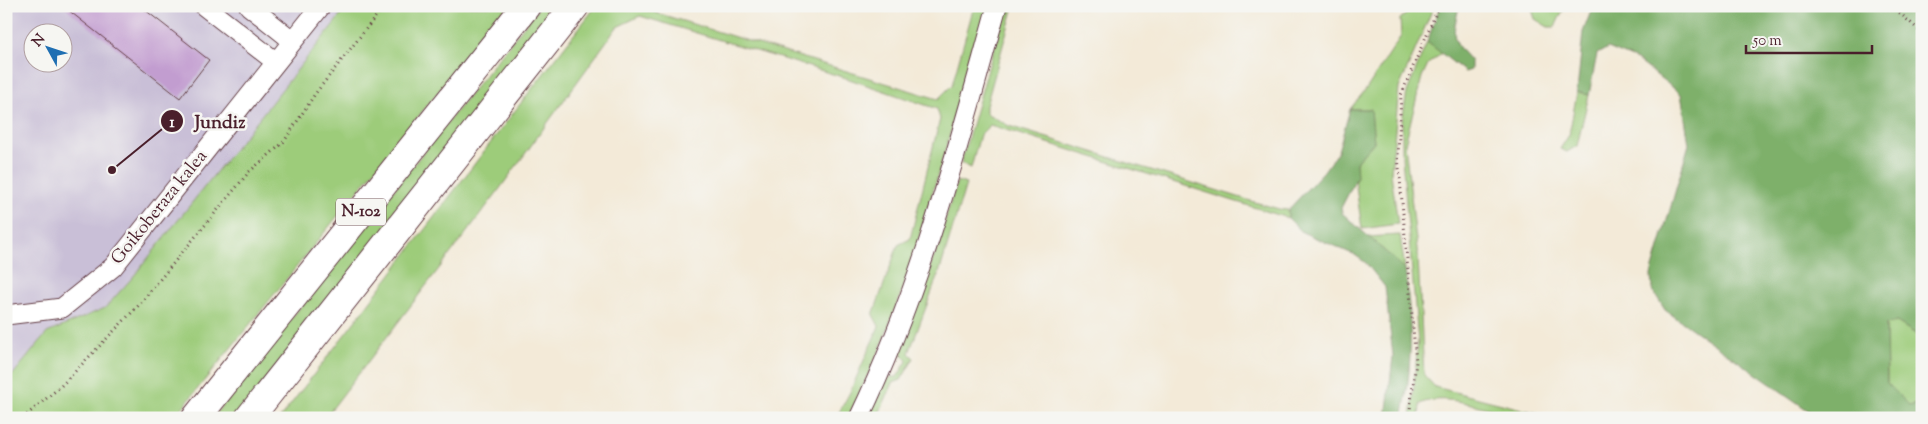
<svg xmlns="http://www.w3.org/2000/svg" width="1928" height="424" font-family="'Sorts Mill Goudy',serif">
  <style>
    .industrial { fill: #c9bfd7; fill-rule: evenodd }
    .green { fill: #9dcc7a; stroke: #747652 }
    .forest { fill: #7eb06a; stroke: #64684a }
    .building { fill: #c29dd0 }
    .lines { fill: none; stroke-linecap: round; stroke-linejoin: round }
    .minor-casing { stroke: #633d45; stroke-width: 21 }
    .highway-casing { stroke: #633d45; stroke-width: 30 }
    .path { stroke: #633d45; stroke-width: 3; stroke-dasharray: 1 4; stroke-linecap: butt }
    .minor { stroke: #fff; stroke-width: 19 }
    .highway { stroke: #fff; stroke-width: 28 }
    .labels { text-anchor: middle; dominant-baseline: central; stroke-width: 5; stroke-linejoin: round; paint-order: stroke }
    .shield { fill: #f6f6f2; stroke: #7e6067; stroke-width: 1 }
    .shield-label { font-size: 16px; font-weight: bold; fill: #4a1f2b }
    .street-label { font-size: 18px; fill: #4a1f2b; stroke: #f6f6f2 }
    .leader { fill: none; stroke: #4a1f2b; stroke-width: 2 }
    .callout-dot { fill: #4a1f2b; stroke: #f6f6f2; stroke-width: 2 }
    .mark-label { font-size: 15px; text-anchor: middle; font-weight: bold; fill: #fff }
    .callout-label { font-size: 19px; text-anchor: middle; font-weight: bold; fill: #4a1f2b; stroke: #f6f6f2; stroke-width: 5; stroke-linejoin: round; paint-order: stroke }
  </style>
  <rect width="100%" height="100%" fill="#f6f6f2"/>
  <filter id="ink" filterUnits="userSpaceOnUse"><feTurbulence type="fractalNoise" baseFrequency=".02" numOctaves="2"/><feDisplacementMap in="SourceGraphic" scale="10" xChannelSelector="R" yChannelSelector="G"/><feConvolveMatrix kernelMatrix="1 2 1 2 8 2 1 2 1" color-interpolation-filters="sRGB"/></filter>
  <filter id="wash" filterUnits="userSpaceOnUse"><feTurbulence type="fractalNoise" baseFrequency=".0096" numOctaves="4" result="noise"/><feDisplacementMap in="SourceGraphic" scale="20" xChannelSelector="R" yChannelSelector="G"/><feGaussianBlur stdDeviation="1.12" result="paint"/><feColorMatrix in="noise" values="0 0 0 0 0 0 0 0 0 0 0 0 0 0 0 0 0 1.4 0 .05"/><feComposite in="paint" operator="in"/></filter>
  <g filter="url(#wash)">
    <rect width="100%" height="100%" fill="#f3ead8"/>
    <path class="industrial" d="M6,6h342l-215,271 -28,31 -58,25 -41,50zM32,32h30v30h-30z"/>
    <path class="green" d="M348,6h160l-334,412h-168v-35l41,-50 58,-25 28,-31z
      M540,6h23l-327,412h-24z
      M596,6h38l304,93 14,-14 22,-79h14l-80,269 -28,74 -32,69h-12l14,-26 29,-66 -6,-11 25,-70 12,-6 30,-120 -3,-10 -91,-31 -206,-62 -23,11 -121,167 -171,224h-45c107,-136 209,-276 316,-412z
      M1006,6h8l-28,100v7l23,13 242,75 28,8 9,1v8l-298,-93 -10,10 -9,33 -10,-5z
      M1416,6h18l-35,82 -8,85 7,51 -36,5 -7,-49 1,-18 18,-20 -4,-33h-20l17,-21 34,-52 -1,-17z
      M1531,6h34l-10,21h-7l-13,-8z
      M1427,42l15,11 -14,11 -6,13 -17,67 13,113 6,118 11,12 122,31c-10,0 -21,1 -31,0 -30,-4 -78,-28 -106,-14l-1,14h-8l7,-77 -16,-184v-36l5,-29z
      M1577,92l12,3 -12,51 -10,6 -7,-3 9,-14z
      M957,181l9,3 -25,83 -32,86 5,5 -13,22 -8,3 -16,35h-10l20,-41h10l10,-16 -8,-12 36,-95z
      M1400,235l5,34 -38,-32z
      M1897,322l25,16v64l-12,4 -23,-23 -1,-59z"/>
    <path class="forest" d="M1440,6h19c-6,30 -10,32 12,55v9l-6,2 -38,-30z
      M1593,6h329v332l-25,-16 -11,2 1,59 23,23 12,-4v16h-103l-154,-108 -13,-21 -1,-14 38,-131 -6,-38 -2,-12 -44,-34 -29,-12 -11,6 -8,41 -12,-3 6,-60z
      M1350,109h21l3,33 -18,20 1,15 -16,31 1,5 63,56c7,50 8,99 -3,149h-16l7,-62 -8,-69 -19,-24 -11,-8 -53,-23 -14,-14v-8l36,-39 14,-20z"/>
    <g id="blocks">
      <path class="building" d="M63,6h77l69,54 -29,38z"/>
    </g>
  </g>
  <g filter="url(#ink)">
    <use href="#blocks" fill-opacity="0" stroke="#633d45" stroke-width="1"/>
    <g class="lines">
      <defs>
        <path id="minor" d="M204,6l72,56
          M249,6l44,35
          M6,315l56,-7 51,-41 208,-261
          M859,418c63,-131 99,-272 138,-412"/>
        <path id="highway" d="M196,418l330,-412
          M249,418l326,-412"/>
      </defs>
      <use href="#minor" class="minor-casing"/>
      <use href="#highway" class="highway-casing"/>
      <path class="path" d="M1892,6l30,27
        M23,418l37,-31 78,-81 111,-134 34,-29 32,-49 69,-88
        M1409,418l7,-56 -18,-206 3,-61 38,-89"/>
      <use href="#minor" class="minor"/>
      <use href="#highway" class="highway"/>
    </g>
  </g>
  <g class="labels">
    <rect class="shield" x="336" y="198.5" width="50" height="27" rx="4"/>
    <g class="shield-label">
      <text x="361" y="212">N-102</text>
    </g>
    <g class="street-label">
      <text transform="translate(160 208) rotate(-51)">Goikoberaza kalea</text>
    </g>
  </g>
  <path class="leader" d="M112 170L172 121"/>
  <g class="callout-dot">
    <circle cx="112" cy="170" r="5"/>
    <circle cx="172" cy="121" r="12"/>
  </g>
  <g class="mark-label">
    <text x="172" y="127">1</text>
  </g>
  <g class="callout-label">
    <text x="220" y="128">Jundiz</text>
  </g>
  <rect width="1928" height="424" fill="none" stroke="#f6f6f2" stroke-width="25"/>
  <g transform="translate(48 48) rotate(310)"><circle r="24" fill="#f6f6f2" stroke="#b1a0a2"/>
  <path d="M0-4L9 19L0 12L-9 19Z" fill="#1f6fb2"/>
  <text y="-8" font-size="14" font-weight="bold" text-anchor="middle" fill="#4a1f2b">N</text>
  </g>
  <path d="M1746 45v8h126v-8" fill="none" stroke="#4a1f2b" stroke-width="2.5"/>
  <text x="1753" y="45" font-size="15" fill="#4a1f2b" stroke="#f6f6f2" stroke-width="4" paint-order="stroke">50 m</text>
</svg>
